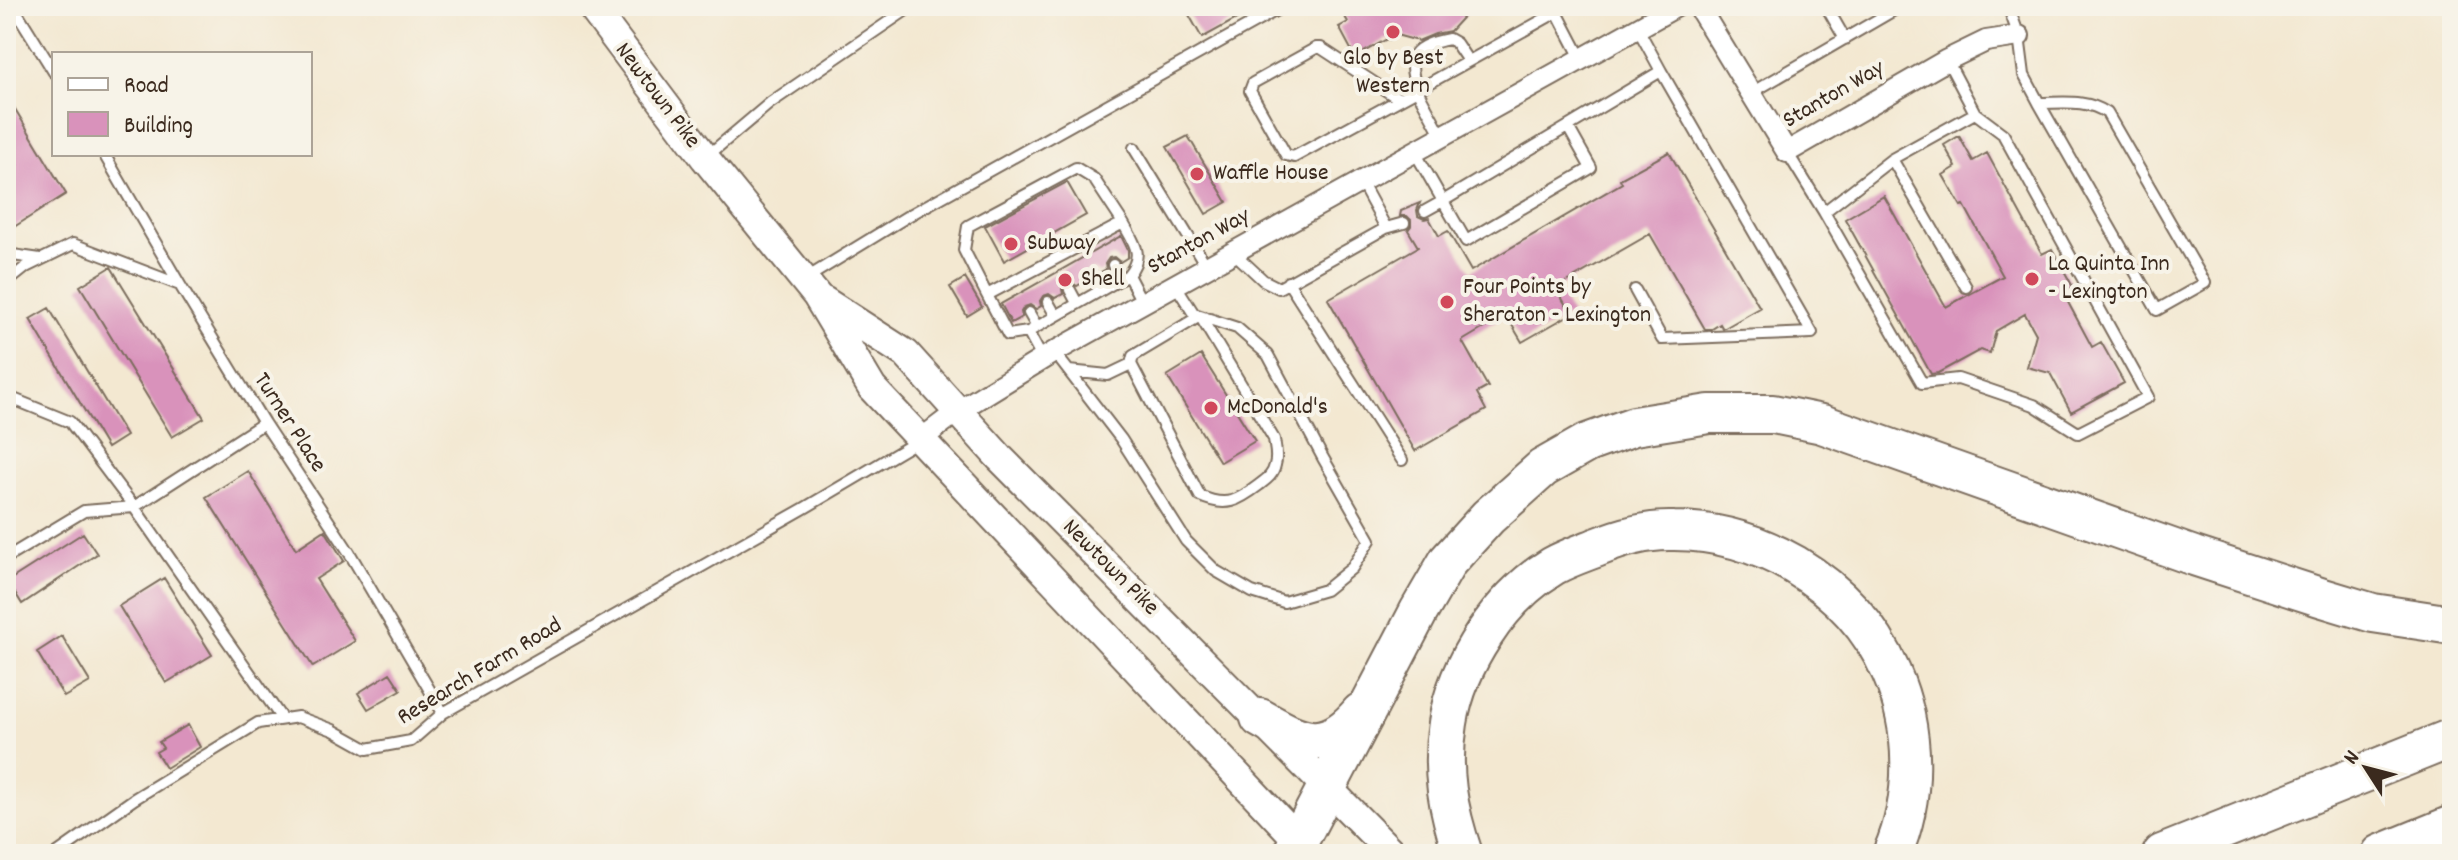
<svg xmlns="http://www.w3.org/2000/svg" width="2458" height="860" font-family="Dekko,sans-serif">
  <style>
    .building { fill: #d992bb }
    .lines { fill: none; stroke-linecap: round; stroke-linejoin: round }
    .lane-casing { stroke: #7b6c5d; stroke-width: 14 }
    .street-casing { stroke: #7b6c5d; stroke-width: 24 }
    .secondary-casing { stroke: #7b6c5d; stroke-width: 32 }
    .highway-casing { stroke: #7b6c5d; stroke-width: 42 }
    .lane { stroke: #fff; stroke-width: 10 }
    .street { stroke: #fff; stroke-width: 20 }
    .secondary { stroke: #fff; stroke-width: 28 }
    .highway { stroke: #fff; stroke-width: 38 }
    .poi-dot { fill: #d1495b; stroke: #f7f3e8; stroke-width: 3 }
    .labels { text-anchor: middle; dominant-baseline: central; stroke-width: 8; stroke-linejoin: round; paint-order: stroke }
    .poi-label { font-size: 24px; fill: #3b2a1e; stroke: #f7f3e8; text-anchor: start }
    .street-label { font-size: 24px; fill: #3b2a1e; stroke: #f7f3e8 }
  </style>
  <rect width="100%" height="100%" fill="#f7f3e8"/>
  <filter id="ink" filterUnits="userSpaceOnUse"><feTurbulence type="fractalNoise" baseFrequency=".0125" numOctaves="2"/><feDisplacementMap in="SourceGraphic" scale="16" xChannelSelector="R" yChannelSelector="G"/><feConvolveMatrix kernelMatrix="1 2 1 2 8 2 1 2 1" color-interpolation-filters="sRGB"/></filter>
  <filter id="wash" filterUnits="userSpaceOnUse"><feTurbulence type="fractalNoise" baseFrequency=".006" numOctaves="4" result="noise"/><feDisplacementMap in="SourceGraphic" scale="32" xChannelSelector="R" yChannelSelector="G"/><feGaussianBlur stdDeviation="1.8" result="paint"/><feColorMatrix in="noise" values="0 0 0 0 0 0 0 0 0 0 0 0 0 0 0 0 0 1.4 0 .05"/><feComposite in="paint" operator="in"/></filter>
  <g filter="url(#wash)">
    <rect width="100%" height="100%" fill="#f3e8d1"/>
    <g id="blocks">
      <path class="building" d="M1184,6h76l-58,32z
        M1352,6h121l-23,25 -15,3 -17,7 -22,-6 -4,5 -5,-1 -32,18 -16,-30 9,-5 -6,-10z
        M6,94l60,100 -60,38z
        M1188,136l39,66 -21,12 -39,-67z
        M1959,136l14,25 14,-8 55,101 10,-5 21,38 -10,6 29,54 9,-5 23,41 -53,29 -21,-39 -23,-6 9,-33 -11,-20 -29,17 -6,22 -10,-3 -42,23 -7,1 -86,-155 39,-23 62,111 57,-31 -39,-71 -3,1 -18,-31 13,-8 -12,-22z
        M1669,152l91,156 -37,21 -3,-5 -8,5h-7l-55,-95 -94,54 15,26 -49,28 -16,-27 -44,26 26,46 -11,6 9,17 -71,41 -87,-152 90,-52 -10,-17 3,-4v-6l-4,-4h-7l1,-5 19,-8 -3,7 1,6 6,3 5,-1 10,18 9,-5 23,40 151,-88 -2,-4z
        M1067,182l19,33 -82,46 -19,-35z
        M1121,236l7,14v7l-8,5 -6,-5 -5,1 -4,6 1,5 -7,4 -6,-4 -6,2 -3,5 1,5 -8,5 -6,-4 -5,1 -4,6 1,5 -8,4 -6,-4 -6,2 -3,5 1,5 -5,3 -6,-4 -6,2 -3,5 1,5 -11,6 -10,-19z
        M111,267l93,151 -32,19 -92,-151z
        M965,278l17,29 -15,9 -17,-29z
        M49,308l77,128 -19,12 -77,-129z
        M1201,355l54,86 -35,21 -53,-86z
        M248,471l48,78 29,-19 19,31 -28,18 39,62 -42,26 -107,-170z
        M83,533l14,21 -75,50 -14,-23z
        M164,578l48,77 -46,28 -47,-77z
        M62,636l28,46 -26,15 -27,-45z
        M390,673l11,17 -33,19 -10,-16z
        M188,725l12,22 -34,21 -10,-16 7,-4 -4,-6z"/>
    </g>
  </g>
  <g filter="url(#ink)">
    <use href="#blocks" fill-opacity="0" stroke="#7b6c5d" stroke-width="2"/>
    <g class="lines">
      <defs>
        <path id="lane" d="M13,6l41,66
          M1826,6l19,33
          M2008,6l11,30 5,39 15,28 118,207 48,-27 -98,-170c-20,-14 -44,-10 -68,-10
          M1751,93l145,-84
          M1399,99l-78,-51h-5l-63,35 -3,8 36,64 8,2 123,-67c-12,-36 -3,-44 32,-51l7,4 12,18
          M1568,127l23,41 -125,73 -23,-40 218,-130 -24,-44
          M1442,136l-25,-46 140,-78 24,46
          M1134,148l73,119
          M1415,152l28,49 -18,10
          M1787,152l37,60 68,-53 83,-46 -28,-53
          M104,154l76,131 84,138 85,129 94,161
          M706,157l64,-54 142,-97
          M1892,159l74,128
          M1824,212l98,171 36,-4 76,26 44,28 70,-36 -145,-263 -28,-21
          M1386,228l18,-5
          M1233,252l30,28 16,8 107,-60 -25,-46
          M6,254l34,5
          M1113,265l7,14
          M1092,277l8,14
          M805,279l103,-63 376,-210
          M1288,282l114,178
          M6,283l20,-16 47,-23 107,41
          M1070,290l7,13
          M1635,290l27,49 150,-6 -151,-262
          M987,295l-23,-45 4,-24 108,-58 18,11 29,44
          M1048,302l8,14
          M1029,313l8,14
          M1200,316l74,123c1,9 4,17 1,26 -2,10 -8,14 -16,20 -21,16 -33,23 -59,11l-69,-132 2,-8z
          M1028,332l100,-57
          M1054,352l67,87 65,102 30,30 36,21 32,10 41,-12 27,-22 18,-28 -47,-82 -55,-103 -31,-27 -43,-14 -19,-30
          M1042,358l-14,-26 -20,3 -21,-40 136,-72c11,20 22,31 5,52l14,27
          M1069,371l39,4 23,-11
          M6,396l64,26 64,85 130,-84
          M6,558l78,-47 50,-4 148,212
          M56,854l78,-55 124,-76 40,-6 35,13 34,19 44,-8 32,-28 360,-204 115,-68"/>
        <path id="street" d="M1698,6l89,146 160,-92 39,-19 33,-5
          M920,440l38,-29 96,-59 623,-346"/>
        <path id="secondary" d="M591,6l114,152 112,138 55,92 427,453
          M824,301l82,53 94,104 393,396"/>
        <path id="highway" d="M1260,718c42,24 65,37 101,-6
          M1292,854l127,-243 29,-50 40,-44 55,-49 44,-25 47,-17 75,-12h64l49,10 372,132 126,41 53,16 79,12
          M1463,854c-15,-44 -23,-84 -15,-131 9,-59 53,-126 105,-157 14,-8 30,-13 45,-19 24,-10 50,-17 76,-16 43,0 85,13 121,34 43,26 76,61 96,107 25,57 26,125 1,182
          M2162,854l290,-116
          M2381,854l71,-29"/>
      </defs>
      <use href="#lane" class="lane-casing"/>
      <use href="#street" class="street-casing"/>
      <use href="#secondary" class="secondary-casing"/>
      <use href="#highway" class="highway-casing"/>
      <use href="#lane" class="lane"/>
      <use href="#street" class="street"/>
      <use href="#secondary" class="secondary"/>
      <use href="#highway" class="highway"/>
    </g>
  </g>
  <g class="poi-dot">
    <circle cx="1393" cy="32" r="8"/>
    <circle cx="1197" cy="174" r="8"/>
    <circle cx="1011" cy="244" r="8"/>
    <circle cx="2032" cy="279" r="8"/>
    <circle cx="1065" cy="280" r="8"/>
    <circle cx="1447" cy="302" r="8"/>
    <circle cx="1211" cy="408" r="8"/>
  </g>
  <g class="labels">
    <g class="poi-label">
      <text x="1393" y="59" text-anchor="middle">Glo by Best<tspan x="1393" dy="28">Western</tspan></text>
      <text x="1213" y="174">Waffle House</text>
      <text x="1027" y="244">Subway</text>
      <text x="2048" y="265">La Quinta Inn<tspan x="2048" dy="28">- Lexington</tspan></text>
      <text x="1081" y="280">Shell</text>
      <text x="1463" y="288">Four Points by<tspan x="1463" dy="28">Sheraton - Lexington</tspan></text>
      <text x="1227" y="408">McDonald's</text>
    </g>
    <g class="street-label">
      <text transform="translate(1834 95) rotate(-30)">Stanton Way</text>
      <text transform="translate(657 96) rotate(53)">Newtown Pike</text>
      <text transform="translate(1199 242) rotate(-29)">Stanton Way</text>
      <text transform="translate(289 423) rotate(57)">Turner Place</text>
      <text transform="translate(1110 568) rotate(45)">Newtown Pike</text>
      <text transform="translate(480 672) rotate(-31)">Research Farm Road</text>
    </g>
  </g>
  <rect width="2458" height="860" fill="none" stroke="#f7f3e8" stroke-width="32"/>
  <rect x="52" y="52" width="260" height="104" fill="#f7f3e8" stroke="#aca397" stroke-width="2"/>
  <rect x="68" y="78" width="40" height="12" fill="#ffffff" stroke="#aca397" stroke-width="2"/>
  <text x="124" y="92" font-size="24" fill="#3b2a1e">Road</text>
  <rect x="68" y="112" width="40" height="24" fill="#d992bb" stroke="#aca397" stroke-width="2"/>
  <text x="124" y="132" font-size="24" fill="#3b2a1e">Building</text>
  <g transform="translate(2366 768) rotate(306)" stroke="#f7f3e8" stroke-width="6" paint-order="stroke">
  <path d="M0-6L14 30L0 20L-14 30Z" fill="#3b2a1e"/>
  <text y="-12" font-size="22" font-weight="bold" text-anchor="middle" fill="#3b2a1e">N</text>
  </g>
</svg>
